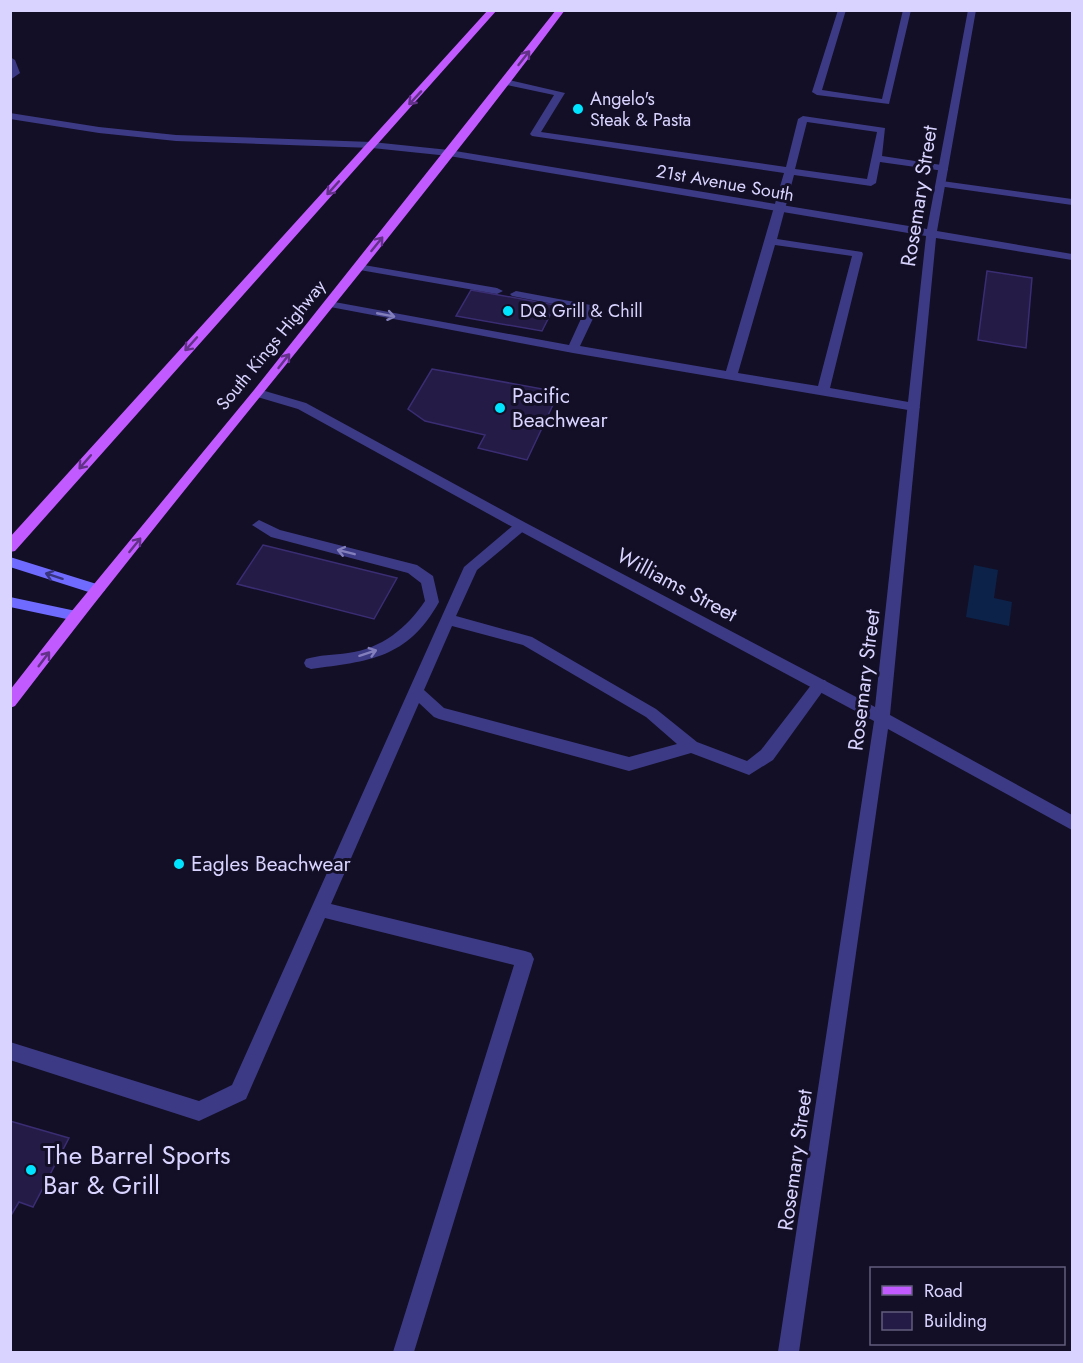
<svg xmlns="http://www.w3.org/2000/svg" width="1083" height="1363" font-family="Jost,sans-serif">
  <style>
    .water { fill: #0c2248 }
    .building { fill: #241b47; stroke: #3b2d73; stroke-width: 1.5 }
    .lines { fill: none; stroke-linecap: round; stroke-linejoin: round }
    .service { fill: #3d3a85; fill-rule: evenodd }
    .minor { fill: #3d3a85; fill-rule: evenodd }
    .secondary { fill: #6f6bff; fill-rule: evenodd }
    .primary { fill: #c25bff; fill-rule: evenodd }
    .oneway { stroke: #623188 }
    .oneway2 { stroke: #837fbc }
    .oneway3 { stroke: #38347d }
    .poi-dot { fill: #00e5ff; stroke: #130f26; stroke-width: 2 }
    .labels { text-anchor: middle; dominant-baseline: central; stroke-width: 6; stroke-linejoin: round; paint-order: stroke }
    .far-poi-label { font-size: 18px; fill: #d9d4ff; stroke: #130f26; text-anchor: start }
    .far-street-label { font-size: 18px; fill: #d9d4ff; stroke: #130f26 }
    .street-label { font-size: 21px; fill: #d9d4ff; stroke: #130f26 }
    .poi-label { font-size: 21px; fill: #d9d4ff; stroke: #130f26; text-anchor: start }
    .near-poi-label { font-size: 26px; fill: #d9d4ff; stroke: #130f26; text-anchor: start }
  </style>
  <rect width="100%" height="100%" fill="#130f26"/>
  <path class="water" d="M974,565l24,5 -4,28 18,4 -3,24 -43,-9z"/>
  <path class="building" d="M987,271l45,7 -6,70 -48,-8z
    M471,290l84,15 -13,26 -86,-15z
    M432,369l127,23 -32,68 -49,-12 7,-13 -60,-14 -17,-12z
    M263,545l134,33 -23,41 -137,-35z
    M10,1121l59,17 -36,69 -14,-5 -9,15z"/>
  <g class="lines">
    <path class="service" d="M838,10h8l-24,80 60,9 21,-89h8l-22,94 -72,-9 -5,-3z
      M10,57l5,3 5,13 -10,7z
      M505,79l60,14 -24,39 245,35 12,-48 5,-3 82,12 -3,28 66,10v4l-4,1 -64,-9 -4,21 -5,3 -77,-11 -17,64 85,13 1,2 -33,134 84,15 6,4 -2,3 -4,1 -341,-58 -248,-47 -2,-2 6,-3 240,44 16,-35 -73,-14 -2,-2 6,-3 80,15 2,2 -18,38 146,25 58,-198 -252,-37 -2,-2 24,-39 -52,-11 -2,-2zM807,122l70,10 -10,47 -72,-10zM775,245l77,11 -34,130 -80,-13z
      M10,113l89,14 77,8 196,7 5,3 -5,3 -196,-7 -77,-8 -89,-14z
      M942,181l130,18v6l-134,-19 -1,-2z
      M358,264l139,24 6,3 -6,3 -143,-25 -2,-2z
      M259,520l21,10 137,35 16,11 6,26c-32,57 -70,59 -128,67l-5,-2 -2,-4 2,-4c13,-4 28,-4 42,-6 33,-4 59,-25 77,-52l-4,-18 -13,-10 -137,-36 -19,-12z
      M521,521l7,5 -2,3 -49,41 -21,46 76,21 124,72 41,33 50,19 14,-11 54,-70h10l3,4 -55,76 -24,15 -58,-22 -62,18 -190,-52 -5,-2 -15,-14 -88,201 194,47 6,2 3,6 -120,393h-21l121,-387 -189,-47 -79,181 -47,22 -189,-61v-18l189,59 33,-16 232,-518 52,-44zM452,626l71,19 123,72 31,27 -48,13 -185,-49 -20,-18z"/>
    <path class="minor" d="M968,10h8l-39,221 135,23v6l-136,-22 -46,477 182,100v15l-184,-101 -89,623h-21l96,-631 -358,-192 -218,-120 -44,-13 -2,-3 6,-4 48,14 220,120 349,184 51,-471 -477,-80 -77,-8 -5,-3 5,-3 77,8 478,79z"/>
    <path class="secondary" d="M10,557l93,29 2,4 -7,5 -88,-28z
      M10,597l66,14 7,5 -7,5 -66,-14z"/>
    <path class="primary" d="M488,10h9l-482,541 -5,1v-15z
      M556,10h9c-177,237 -371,461 -550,696l-5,2v-18l61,-78 183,-222z"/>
  </g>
  <defs><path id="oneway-shaft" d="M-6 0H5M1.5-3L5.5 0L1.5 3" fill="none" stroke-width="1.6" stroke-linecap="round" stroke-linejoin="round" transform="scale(1.5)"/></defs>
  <g class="oneway">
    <use href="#oneway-shaft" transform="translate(524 58) rotate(-52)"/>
    <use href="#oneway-shaft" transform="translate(415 98) rotate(133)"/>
    <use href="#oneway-shaft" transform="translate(333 188) rotate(132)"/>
    <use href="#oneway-shaft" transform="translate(377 244) rotate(-51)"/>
    <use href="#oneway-shaft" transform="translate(191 344) rotate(132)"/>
    <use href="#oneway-shaft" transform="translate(284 361) rotate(-52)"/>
    <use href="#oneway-shaft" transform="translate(85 462) rotate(131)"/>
    <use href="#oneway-shaft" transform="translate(135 545) rotate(-51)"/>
    <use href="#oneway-shaft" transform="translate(44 659) rotate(-53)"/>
  </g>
  <g class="oneway2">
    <use href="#oneway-shaft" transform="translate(386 315) rotate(11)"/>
    <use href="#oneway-shaft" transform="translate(346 552) rotate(-166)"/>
    <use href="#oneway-shaft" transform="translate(368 653) rotate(-18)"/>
  </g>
  <use class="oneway3" href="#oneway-shaft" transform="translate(54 576) rotate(-162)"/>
  <g class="poi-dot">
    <circle cx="578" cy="109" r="6"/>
    <circle cx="508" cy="311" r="6"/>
    <circle cx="500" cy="408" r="6"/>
    <circle cx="179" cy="864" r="6"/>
    <circle cx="31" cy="1170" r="6"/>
  </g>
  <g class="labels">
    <g class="far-poi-label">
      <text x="590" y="99">Angelo's<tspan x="590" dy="21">Steak &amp; Pasta</tspan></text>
      <text x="520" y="311">DQ Grill &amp; Chill</text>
    </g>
    <g class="far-street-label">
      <text transform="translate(725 183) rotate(10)">21st Avenue South</text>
      <text transform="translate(271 345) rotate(-51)">South Kings Highway</text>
    </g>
    <g class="street-label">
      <text transform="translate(919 196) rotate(-81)">Rosemary Street</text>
      <text transform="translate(677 585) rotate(28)">Williams Street</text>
      <text transform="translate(864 680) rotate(-83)">Rosemary Street</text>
      <text transform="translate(795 1160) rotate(-82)">Rosemary Street</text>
    </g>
    <g class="poi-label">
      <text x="512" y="396">Pacific<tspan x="512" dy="24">Beachwear</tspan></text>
      <text x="191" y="864">Eagles Beachwear</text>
    </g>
    <g class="near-poi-label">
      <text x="43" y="1155">The Barrel Sports<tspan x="43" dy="30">Bar &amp; Grill</tspan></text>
    </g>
  </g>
  <rect width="1083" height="1363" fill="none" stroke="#d9d4ff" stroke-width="24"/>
  <rect x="870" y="1267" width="195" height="78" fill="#130f26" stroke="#625e7d" stroke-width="1.5"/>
  <rect x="882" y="1286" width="30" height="9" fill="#c25bff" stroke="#625e7d" stroke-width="1.5"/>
  <text x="924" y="1297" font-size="18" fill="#d9d4ff">Road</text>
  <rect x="882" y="1312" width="30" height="18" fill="#241b47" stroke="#625e7d" stroke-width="1.5"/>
  <text x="924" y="1327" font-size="18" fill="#d9d4ff">Building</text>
</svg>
